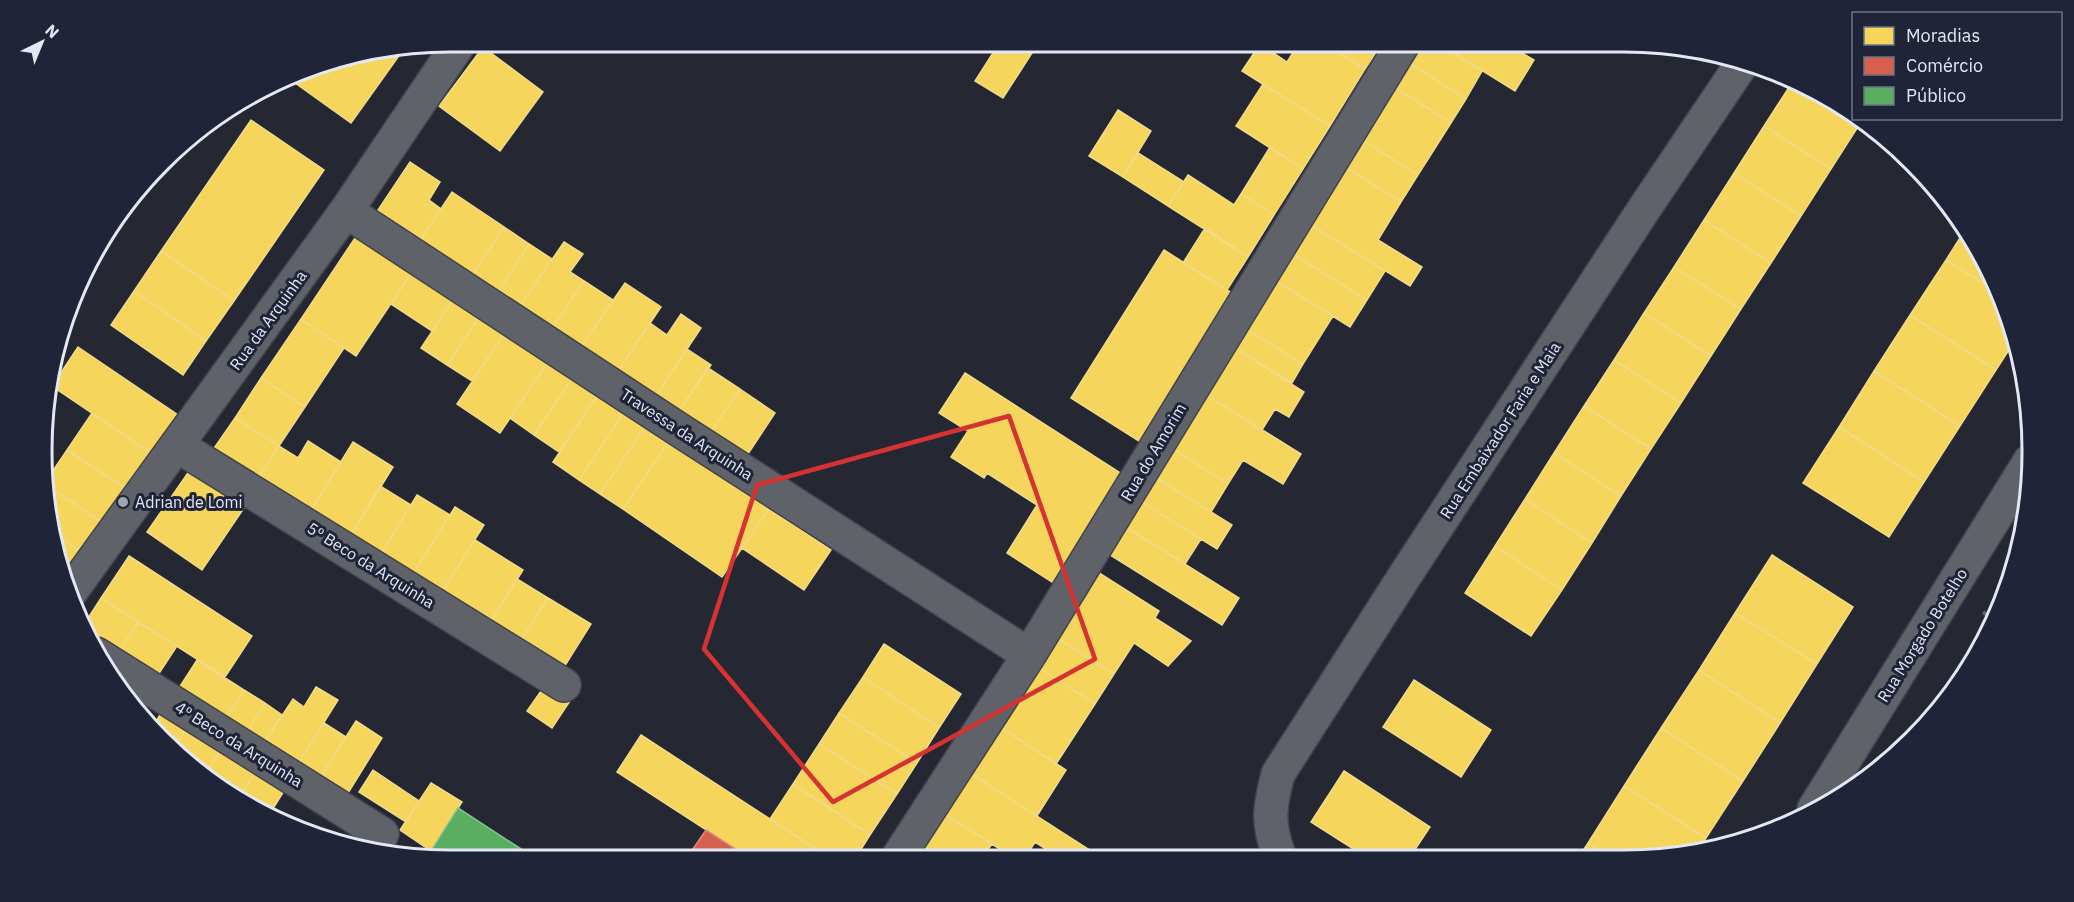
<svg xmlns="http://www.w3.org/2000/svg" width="2074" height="902" font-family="'IBM Plex Sans',sans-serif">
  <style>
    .homes { fill: #f6d55c; stroke: #f1db8a; stroke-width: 1.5 }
    .shops { fill: #d6604d; stroke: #da897f; stroke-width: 1.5 }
    .public { fill: #5aae61; stroke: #83bf8d; stroke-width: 1.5 }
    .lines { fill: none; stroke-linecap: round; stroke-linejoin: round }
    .minor-casing { stroke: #42444d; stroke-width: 36 }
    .path { stroke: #64666e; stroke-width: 4; stroke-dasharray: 4.5 4.5; stroke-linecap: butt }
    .minor { stroke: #60626a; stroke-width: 33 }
    .marked { fill: none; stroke: #d73232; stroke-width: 4.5; stroke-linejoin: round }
    .poi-dot { fill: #a1a5b1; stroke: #1f2438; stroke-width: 2 }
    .labels { text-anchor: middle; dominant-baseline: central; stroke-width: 6; stroke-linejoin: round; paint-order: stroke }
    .street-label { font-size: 16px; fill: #e4e8f5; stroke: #1f2438 }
    .poi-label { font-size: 16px; fill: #e4e8f5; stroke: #1f2438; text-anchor: start }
    .rim { fill: none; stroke: #e4e8f5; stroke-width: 3 }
  </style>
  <rect width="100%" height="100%" fill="#252832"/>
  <path class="homes" d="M1000,42h39l-36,56 -28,-17z
    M1300,42h21l44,27 -35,57 -88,-55 18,-27 27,18z
    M1321,42h59l2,2 -17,25z
    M1425,42h11l46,29 -16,28 -55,-35z
    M1436,42h68l30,18 -19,31z
    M483,47l60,45 -43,59 -61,-45z
    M403,50l-52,73 -63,-45 31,-14z
    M1411,64l55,35 -15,24 -55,-35z
    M1793,81l12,6 56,35 -30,47 -67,-43z
    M1263,84l67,42 -27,43 -67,-43z
    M1805,87l23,10 26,18v2z
    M1396,88l55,35 -33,52 -54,-34z
    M1118,110l33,21 -28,46 -34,-21z
    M251,120l73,50 -90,131 -73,-50z
    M1764,126l67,43 -30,47 -67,-43z
    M1364,141l54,34 -17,27 -54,-34z
    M1270,147l33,22 -29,46 -33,-21z
    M1138,153l46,29 -16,24 -45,-29z
    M410,162l30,20 -11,18 12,9 -22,33 -43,-29z
    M1347,168l54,34 -23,38 44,27 -12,19 -99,-61z
    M1734,173l67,43 -30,47 -67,-43z
    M1188,175l46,30 7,-11 33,21 -26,42 -80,-51z
    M452,192l52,35 -33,50 -52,-35z
    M1704,220l67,43 -30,46 -67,-42z
    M1311,225l74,46 -18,29 -74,-46z
    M504,227l25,17 -32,50 -26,-17z
    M1205,228l43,29 -21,33 -44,-27z
    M1965,230l25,40 9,23 -53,-33z
    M359,232l55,37 -58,87 -55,-37z
    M564,242l19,12 -13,18 14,9 -33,49 -33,-21z
    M529,244l23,15 -34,50 -21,-15z
    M1164,250l71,45 -93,148 -71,-45z
    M161,251l73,50 -28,40 -72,-50z
    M1293,254l74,46 -17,27 -74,-46z
    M1946,260l53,33 17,46 -20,31 -86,-55z
    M1674,267l67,42 -30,47 -67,-43z
    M414,269l41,28 -23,34 -41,-27z
    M584,281l29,19 -34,50 -28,-20z
    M1276,281l57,35 -30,48 -57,-35z
    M625,283l36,24 -45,67 -37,-24z
    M134,291l72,50 -23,34 -72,-50z
    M455,297l26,17 -34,51 -26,-17z
    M1644,313l67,43 -30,47 -67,-43z
    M481,314l25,17 -34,50 -25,-16z
    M681,314l20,14 -47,71 -38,-25 34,-51 17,12z
    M1910,315l86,55 -36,56 -86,-55z
    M301,319l43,29 -39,59 -44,-29z
    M1246,329l57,35 -11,19 -57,-35z
    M506,331l43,29 -49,73 -43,-29z
    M78,347l103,70 -26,39 -103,-70z
    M1235,348l69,44 -15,25 -14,-8 -13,21 -56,-35z
    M687,349l24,16 -35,50 -22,-16z
    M549,360l24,17 -39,58 -24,-17z
    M1614,360l67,43 -30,46 -67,-43z
    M708,368l32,21 -32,47 -32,-21z
    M1874,371l86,55 -36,56 -85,-55z
    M965,373l160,103 -70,108 -48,-31 30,-48 -50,-32 -3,5 -33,-21 17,-26 -29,-18z
    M573,377l26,16 -40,59 -25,-17z
    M261,378l44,29 -26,39 -44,-28z
    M740,389l35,24 -31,47 -36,-24z
    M599,393l26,18 -46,69 -26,-18z
    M1206,395l95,59 -18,30 -40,-24 -15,24 -56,-36z
    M1584,406l67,43 -30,47 -67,-43z
    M625,411l21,14 -46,69 -21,-14z
    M92,413l63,43 -24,36 -64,-42z
    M235,418l44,28 -24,37 -45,-29z
    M646,425l23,16 -46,68 -23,-15z
    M1839,427l85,55 -35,55 -86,-54z
    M308,441l33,21 -33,53 -53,-32 24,-37 19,12z
    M669,441l100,68 -47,68 -99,-68z
    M353,442l40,25 -45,73 -40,-25z
    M1172,448l56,36 -17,28 -56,-35z
    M67,450l64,42 -23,34 -62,-41v-4z
    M1554,453l67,43 -29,47 -67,-44z
    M192,467l54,38 -44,65 -55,-38z
    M1155,477l77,48 -15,24 -77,-48z
    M46,485l62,41 -20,30 -36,-24 -6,-27z
    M380,486l31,19 -33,54 -30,-19z
    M417,495l33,20 -40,64 -32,-20z
    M1525,499l67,44 -30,47 -67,-44z
    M1140,501l61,38 -16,25 -61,-38z
    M455,507l29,18 -45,72 -29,-18z
    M769,509l62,41 -27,40 -62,-42z
    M1124,526l115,72 -17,27 -115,-72z
    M52,532l36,24 -24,26z
    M475,540l48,30 -35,56 -49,-29z
    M1495,546l67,44 -31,46 -66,-43z
    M1772,555l81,52 -36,57 -82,-51z
    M129,556l123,80 -27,41 -124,-79z
    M1096,571l63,40 -4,7 36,23 -23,25 -34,-23 -20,31 -60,-38z
    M517,579l31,19 -30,47 -30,-19z
    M101,598l37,24 -25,38 -20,-13 -10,-21z
    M548,598l43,26 -30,48 -43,-27z
    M1735,613l82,51 -37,59 -81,-53z
    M138,622l39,24 -25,38 -39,-24z
    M1054,636l60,38 -19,30 -60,-39z
    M884,644l77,50 -22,34 -76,-51z
    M197,660l47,30 -19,31 -48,-30z
    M1035,665l60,39 -39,60 -59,-39z
    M1699,670l81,53 -37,58 -82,-53z
    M863,677l76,51 -22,35 -78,-50z
    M1414,680l77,50 -30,47 -78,-50z
    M548,681l24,17 -20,30 -25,-17z
    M316,687l22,13 -42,67 -34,-21 31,-47 11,8z
    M244,690l21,13 -20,32 -20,-14z
    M265,703l17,12 -20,31 -17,-11z
    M161,713l25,16 -13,20 -19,-24z
    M839,713l78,50 -20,31 -78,-50z
    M356,721l26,17 -37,60 -27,-17z
    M324,723l22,14 -28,44 -22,-14z
    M997,725l69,45 -29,46 -70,-45z
    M1661,728l82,53 -37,57 -82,-52z
    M186,729l34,22 -15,24 -23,-16 -9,-10z
    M641,735l129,84 61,40h-80l-134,-87z
    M819,744l78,50 -27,41 -77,-51z
    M220,751l35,22 -17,26 -33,-24z
    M373,770l46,31 -13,21 -47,-30z
    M967,771l135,87h-42l-25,-16 -10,16h-11l-73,-46z
    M1344,771l86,56 -20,30h-44l-55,-35z
    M255,773l29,18 -15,24 -31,-16z
    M431,783l31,19 -31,49 -31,-21z
    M793,784l77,51 -15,24h-24l-61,-40z
    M1624,786l82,52 -8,13 -21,5 -69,1 -20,-14z
    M941,812l51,32 -10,14 -48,1 -16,-11z
    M1588,843l20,14h-29z
    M918,848l16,11h-23z"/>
  <path class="shops" d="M706,830l45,29h-65z"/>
  <path class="public" d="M458,808l80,52 -95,-1 -12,-8z"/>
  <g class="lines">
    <defs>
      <path id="minor" d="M346,211l335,220 348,224
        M178,446l386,239
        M69,594l277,-383 114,-169
        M96,654l286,180
        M1814,809l216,-348
        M1280,858c-13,-35 -11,-49 -2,-84l126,-197 238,-365 101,-150
        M897,859l132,-204 375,-613"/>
    </defs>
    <use href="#minor" class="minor-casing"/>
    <path class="path" d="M1983,612l8,6"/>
    <use href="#minor" class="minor"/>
  </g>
  <path class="marked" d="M1009,416l86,243 -262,143 -129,-153 53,-164z"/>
  <circle class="poi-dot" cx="123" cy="502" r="6"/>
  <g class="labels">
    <g class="street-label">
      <text transform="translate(268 320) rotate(-54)">Rua da Arquinha</text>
      <text transform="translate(1500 430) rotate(-57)">Rua Embaixador Faria e Maia</text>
      <text transform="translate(687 434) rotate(33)">Travessa da Arquinha</text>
      <text transform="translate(1153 452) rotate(-59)">Rua do Amorim</text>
      <text transform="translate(371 565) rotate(32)">5º Beco da Arquinha</text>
      <text transform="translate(1922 635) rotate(-58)">Rua Morgado Botelho</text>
      <text transform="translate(239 744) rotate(32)">4º Beco da Arquinha</text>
    </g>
    <g class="poi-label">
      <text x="135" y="502">Adrian de Lomi</text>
    </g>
  </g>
  <path d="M0 0H2074V902H0ZM450 52H1624A398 398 0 0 1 2022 450V452A398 398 0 0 1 1624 850H450A398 398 0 0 1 52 452V450A398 398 0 0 1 450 52Z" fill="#1f2438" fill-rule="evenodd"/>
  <path class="rim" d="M450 52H1624A398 398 0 0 1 2022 450V452A398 398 0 0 1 1624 850H450A398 398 0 0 1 52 452V450A398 398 0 0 1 450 52Z"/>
  <rect x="1852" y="12" width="210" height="108" fill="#1f2438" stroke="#6e7284" stroke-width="1.5"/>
  <rect x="1864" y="27" width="30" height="18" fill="#f6d55c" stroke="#6e7284" stroke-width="1.5"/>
  <text x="1906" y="42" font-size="18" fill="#e4e8f5">Moradias</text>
  <rect x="1864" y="57" width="30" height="18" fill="#d6604d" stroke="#6e7284" stroke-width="1.5"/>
  <text x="1906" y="72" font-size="18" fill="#e4e8f5">Comércio</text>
  <rect x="1864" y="87" width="30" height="18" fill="#5aae61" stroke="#6e7284" stroke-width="1.5"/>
  <text x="1906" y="102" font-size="18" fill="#e4e8f5">Público</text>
  <g transform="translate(42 42) rotate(43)" stroke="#1f2438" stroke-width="4.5" paint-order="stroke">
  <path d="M0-4.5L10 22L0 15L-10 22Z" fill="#e4e8f5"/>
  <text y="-9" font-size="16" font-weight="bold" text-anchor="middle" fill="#e4e8f5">N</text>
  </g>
</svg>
